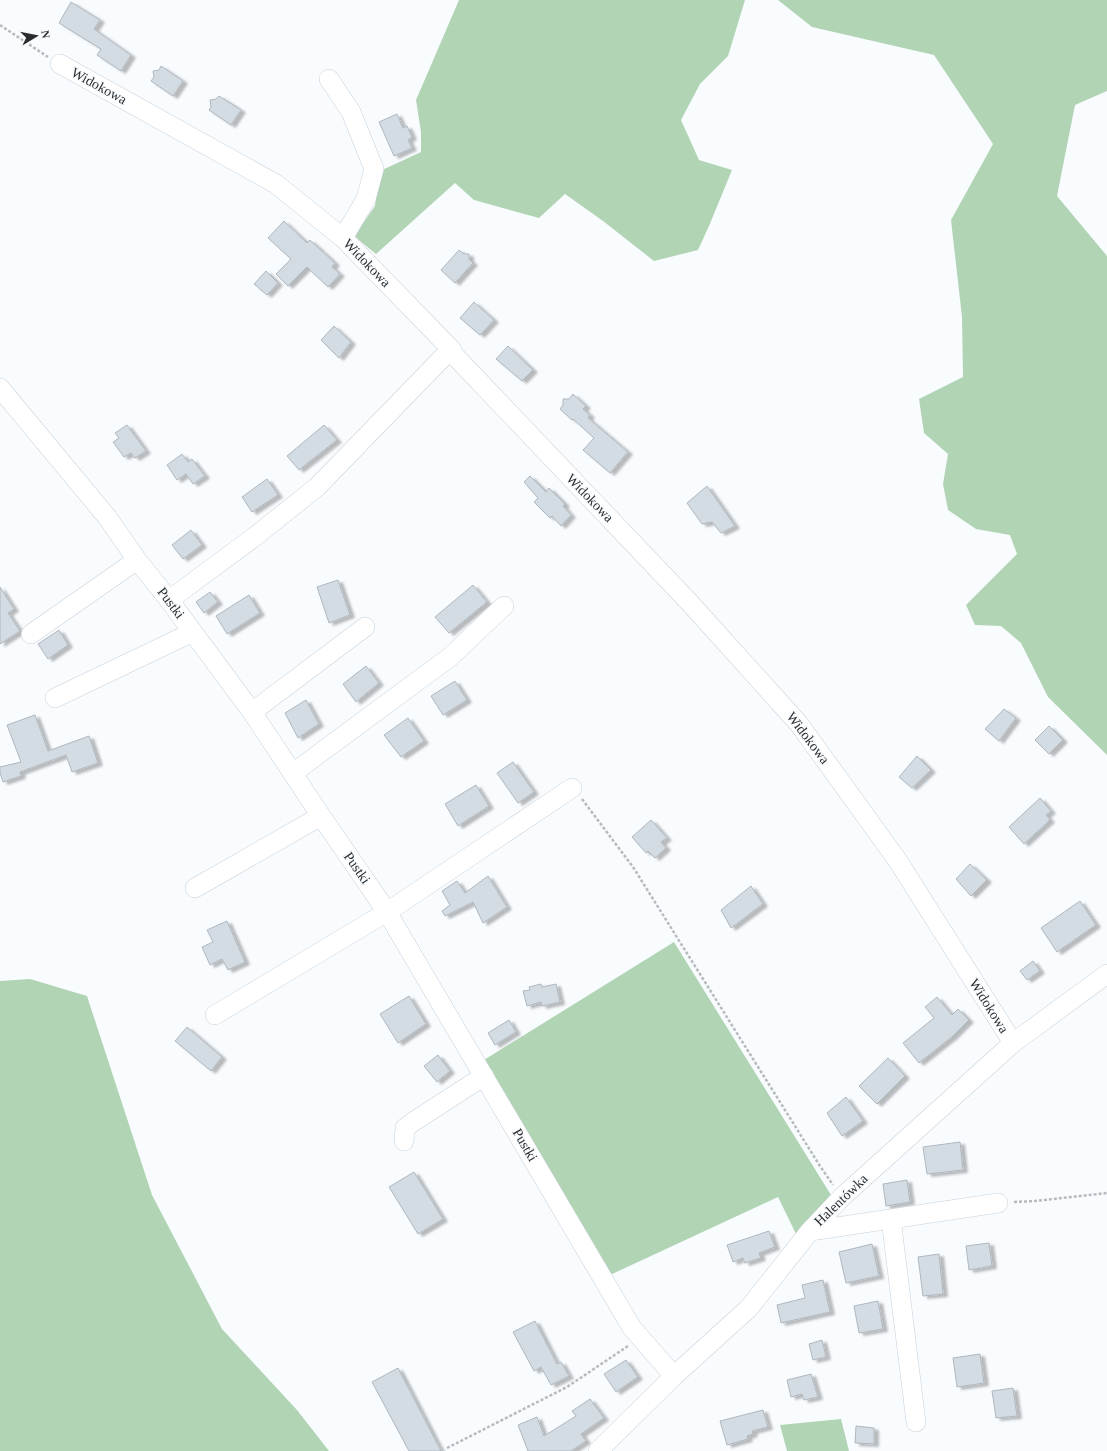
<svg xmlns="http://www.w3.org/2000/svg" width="1107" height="1451" font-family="Georgia,serif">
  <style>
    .green { fill: #b1d4b4 }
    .building { fill: #d4dce3; stroke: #afb7be; filter: url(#shadow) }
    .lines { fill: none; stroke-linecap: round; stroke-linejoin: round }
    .minor-casing { stroke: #c8d0d7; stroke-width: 20 }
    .path { stroke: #b8bbbe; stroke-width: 2.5; stroke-dasharray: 3 2; stroke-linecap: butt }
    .minor { stroke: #fff; stroke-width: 19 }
    .labels { text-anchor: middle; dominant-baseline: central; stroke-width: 3; stroke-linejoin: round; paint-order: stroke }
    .street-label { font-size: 14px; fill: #2b2e31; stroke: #f9fcff }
  </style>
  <defs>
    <filter id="shadow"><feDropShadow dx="4.5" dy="2.5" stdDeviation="1" flood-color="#0004"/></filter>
  </defs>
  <rect width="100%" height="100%" fill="#f9fcff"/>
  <path class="green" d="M459,0h286l-17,56 -28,28 -19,36 18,40 33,10 -23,56 -11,24 -44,11 -51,-40 -38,-27 -26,24 -65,-18 -19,-17 -79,71 -22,-18 21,-30 5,-35 41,-19v-20l-5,-32z
    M778,0h329v91l-32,14 -18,91 50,60v499l-59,-58 -27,-54 -20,-17 -26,-1 -9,-20 51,-51 -7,-19 -34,-6 -28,-19 -5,-26 5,-30 -24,-21 -5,-34 44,-22 -1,-60 -11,-97 42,-76 -59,-89 -122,-28z
    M674,942l157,253 -35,39 -18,-37 -168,78 -126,-215z
    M30,979l57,17 65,199 70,134 75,81 32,41h-329v-470z
    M841,1419l8,32h-62l-7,-26z"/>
  <path class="building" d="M71,2l29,18 -6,9 37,26 -10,16 -24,-16 4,-6 -42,-26z
    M161,66l22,15 -10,15 -22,-15 3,-4 -1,-6 6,-1z
    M219,96l22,14 -10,15 -22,-15 2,-3 -1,-7 6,-1z
    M397,114l6,14 4,-2 5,11 -4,3 4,8 -18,8 -15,-34z
    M284,221l23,22 3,-3 25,23 -3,4 8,7 -12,13 -21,-20 -19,19 -12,-12 15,-15 -23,-21z
    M459,250l5,4h5v5l4,4 -18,20 -14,-13z
    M266,271l12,12 -11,12 -13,-11z
    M474,302l20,18 -14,15 -20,-17z
    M334,326l17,16 -12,16 -18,-18z
    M508,346l25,24 -11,11 -26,-22z
    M573,394l13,12 -3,3 7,6 -2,3 40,34 -18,21 -27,-23 11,-12 -21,-19 -1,1 -12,-11 3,-4v-6h6z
    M127,425l19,26 -11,7 -4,-5 -7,4 -11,-15 6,-4 -4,-5z
    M324,425l13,15 -38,30 -12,-14z
    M182,454l6,8 4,-3 13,17 -12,8 -7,-10 -9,6 -10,-15z
    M530,476l16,16 3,-4 16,16 -2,2 8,9 -10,11 -9,-10 -2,2 -16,-16 4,-4 -14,-16z
    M267,479l11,16 -26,17 -10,-15z
    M707,486l28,40 -14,7 -9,-11 -10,2 -15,-21z
    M191,530l11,15 -19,14 -11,-14z
    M338,580l12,35 -21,8 -12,-36z
    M473,585l14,17 -38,31 -14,-16z
    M0,587l14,22 -6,4 12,18 -20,13z
    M210,592l8,10 -14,11 -8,-11z
    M249,595l11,18 -33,21 -11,-18z
    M59,630l9,15 -20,14 -10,-15z
    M366,666l13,17 -23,19 -13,-18z
    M455,681l12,19 -24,15 -12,-19z
    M306,700l13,24 -21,14 -13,-25z
    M1004,709l12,9 -17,23 -14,-12z
    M35,715l13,36 41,-15 9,27 -26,9 -6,-17 -46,17 1,4 -18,6 -3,-9v-6l21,-5 -14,-37z
    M408,718l16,23 -23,16 -17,-22z
    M1049,726l14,14 -14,14 -14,-14z
    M917,756l14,14 -19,18 -13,-11z
    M513,762l21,30 -16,11 -21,-30z
    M476,785l13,21 -31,20 -13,-22z
    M1040,798l11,13 -5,4 4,5 -26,24 -15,-17z
    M651,820l16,18 -6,4 5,6 -11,10 -7,-7 -2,2 -14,-16z
    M970,864l17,16 -16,16 -15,-17z
    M488,876l19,31 -24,16 -10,-21 -28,14 -3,-5 8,-6 -8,-14 15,-10 8,12z
    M751,886l12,18 -32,24 -10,-18z
    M1080,901l16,24 -39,27 -16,-24z
    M227,921l18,41 -17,8 -6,-11 -12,6 -8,-18 11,-5 -6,-12z
    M1033,961l7,10 -13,9 -7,-9z
    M541,984l1,3 14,-3 4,18 -18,4 -1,-4 -14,4 -4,-15 7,-1 -1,-3z
    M409,996l17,28 -28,19 -18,-29z
    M937,997l15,18 6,-6 11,11 -16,16 -34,27 -16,-20 31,-25 -9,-11z
    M509,1020l7,12 -21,13 -7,-12z
    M187,1027l35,30 -11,14 -36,-30z
    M438,1055l12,16 -13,11 -13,-16z
    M888,1058l17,18 -28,28 -18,-18z
    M846,1097l17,24 -21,15 -15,-23z
    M960,1142l3,28 -36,4 -4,-27z
    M414,1172l29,47 -25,15 -29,-47z
    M907,1180l3,22 -24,4 -3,-22z
    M769,1231l6,16 -16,6 2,5 -16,5 -2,-5 -10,4 -6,-17z
    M989,1243l3,23 -23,4 -3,-24z
    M872,1244l7,32 -33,7 -7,-31z
    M939,1254l4,40 -20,2 -5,-39z
    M823,1280l7,32 -49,11 -4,-18 28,-7 -3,-13z
    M878,1301l5,28 -24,4 -5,-27z
    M535,1321l22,43 4,-2 8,14 -18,9 -10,-18 -7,4 -21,-39z
    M822,1340l4,17 -13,3 -4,-16z
    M980,1354l4,29 -27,4 -4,-29z
    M626,1360l12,17 -22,15 -12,-18z
    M398,1368l43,83h-32l-37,-69z
    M811,1374l7,23 -14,3 -2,-6 -11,3 -4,-17z
    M1013,1388l4,28 -21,2 -4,-27z
    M590,1399l14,19 -23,16 5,7 -15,10h-43l-10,-26 19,-8 7,19 32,-20 -4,-5z
    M763,1410l5,17 -16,4 1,3 -6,2 1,3 -21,6 -7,-24z
    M856,1426l18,2v16l-19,-1z"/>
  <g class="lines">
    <defs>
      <path id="minor" d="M60,64l216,120 67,54 108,111 3,6 235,247 110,122 99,137 115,182
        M329,79l22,33 23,57 -8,30 -23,39
        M0,388l107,129 30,43 32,40 83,112 69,104 66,96 245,416 42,48
        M169,600l84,-62 64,-51 134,-138
        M31,634l106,-74
        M55,698l138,-66
        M252,712l113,-85
        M293,773l157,-116 54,-51
        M195,888l126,-72
        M215,1015l172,-103 185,-124
        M404,1141l1,-13 8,-6 71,-46
        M891,1219l25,203
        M810,1231l188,-28
        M598,1451l76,-75 75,-68 61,-77 32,-34 171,-154 94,-69"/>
    </defs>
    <use href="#minor" class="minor-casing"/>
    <path class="path" d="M0,25l48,32
      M582,799l51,68 187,299 13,19
      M1014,1202l21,-1 72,-8
      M447,1448l120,-61 61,-41"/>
    <use href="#minor" class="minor"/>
  </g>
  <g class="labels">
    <g class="street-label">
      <text transform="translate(99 86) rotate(29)">Widokowa</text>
      <text transform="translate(367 263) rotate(46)">Widokowa</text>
      <text transform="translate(590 498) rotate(46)">Widokowa</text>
      <text transform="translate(171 603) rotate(53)">Pustki</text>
      <text transform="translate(808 738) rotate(53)">Widokowa</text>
      <text transform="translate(357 868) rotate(55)">Pustki</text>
      <text transform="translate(989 1006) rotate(58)">Widokowa</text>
      <text transform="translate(525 1145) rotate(60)">Pustki</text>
      <text transform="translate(841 1200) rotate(-44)">Halentówka</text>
    </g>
  </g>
  <g transform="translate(36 36) rotate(80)" stroke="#f9fcff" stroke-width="3" paint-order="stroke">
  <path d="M0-3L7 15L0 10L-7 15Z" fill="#2b2e31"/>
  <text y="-6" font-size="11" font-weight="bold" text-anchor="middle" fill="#2b2e31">N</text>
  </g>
</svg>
